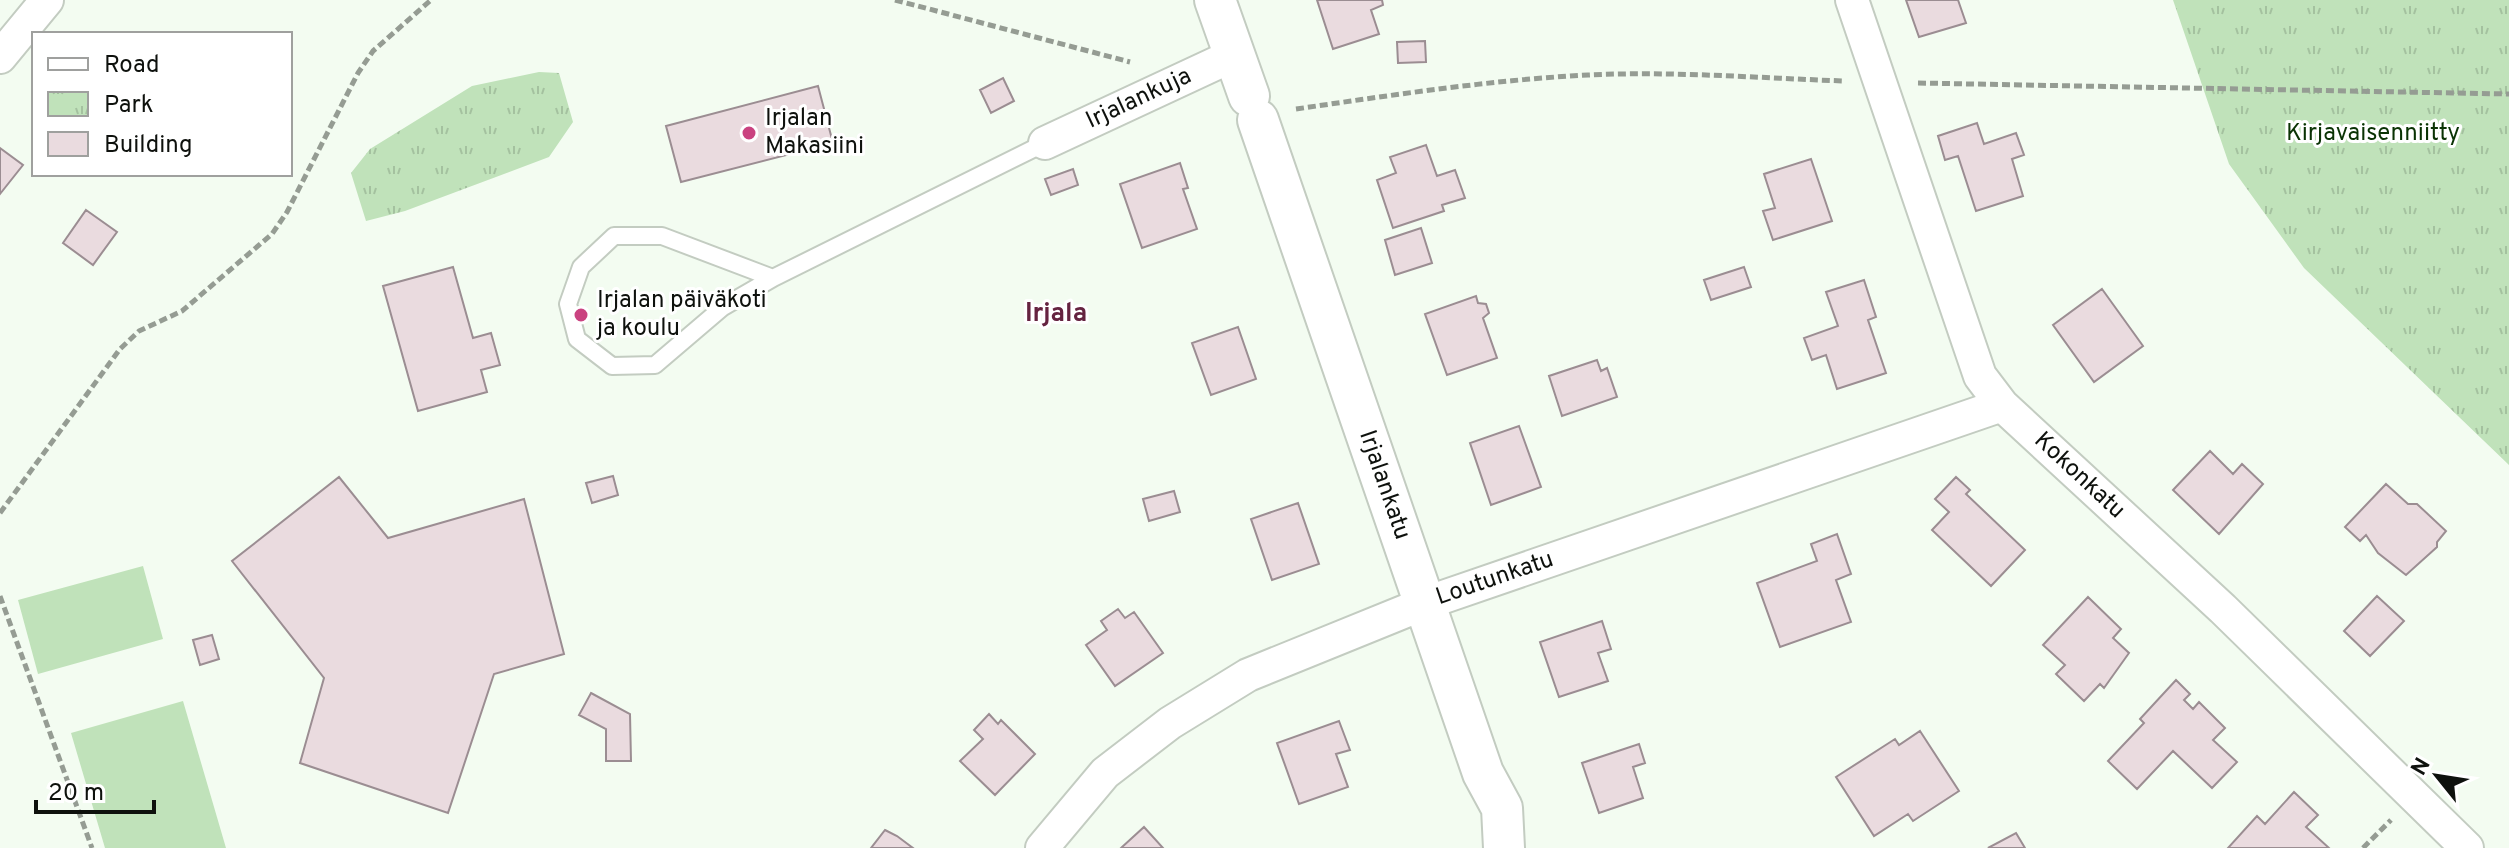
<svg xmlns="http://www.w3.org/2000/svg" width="2509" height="848" font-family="Overpass,sans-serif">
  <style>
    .grass { fill: #c0e2ba }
    .park { fill: url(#park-tufts) }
    .building { fill: #eadbdf; stroke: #9b8d92; stroke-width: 2 }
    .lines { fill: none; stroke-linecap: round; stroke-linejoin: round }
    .service-casing { stroke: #c3ccc1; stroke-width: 20 }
    .minor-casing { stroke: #c3ccc1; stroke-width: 36 }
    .tertiary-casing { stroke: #c3ccc1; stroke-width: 44 }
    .path { stroke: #959c93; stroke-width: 5; stroke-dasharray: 8 4; stroke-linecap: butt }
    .service { stroke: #fff; stroke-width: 16 }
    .minor { stroke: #fff; stroke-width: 32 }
    .tertiary { stroke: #fff; stroke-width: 40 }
    .poi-dot { fill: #ca4280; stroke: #fff; stroke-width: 3 }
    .labels { text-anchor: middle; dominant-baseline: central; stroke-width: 6; stroke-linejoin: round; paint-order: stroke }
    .street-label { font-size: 24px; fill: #0e110d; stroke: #fff }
    .poi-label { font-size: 24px; fill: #0e110d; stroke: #fff; text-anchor: start }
    .park-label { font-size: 24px; fill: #0a3304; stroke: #fff }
    .neighbourhood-label { font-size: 26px; font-weight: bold; fill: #652340; stroke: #fff }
  </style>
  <defs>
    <pattern id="park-tufts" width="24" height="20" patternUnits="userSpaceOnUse" patternTransform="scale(2)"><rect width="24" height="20" fill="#c0e2ba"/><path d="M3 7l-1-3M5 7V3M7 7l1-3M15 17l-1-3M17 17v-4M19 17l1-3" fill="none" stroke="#a4c19f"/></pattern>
  </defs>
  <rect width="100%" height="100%" fill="#f3fcf1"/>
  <path class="grass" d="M143,566l20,73 -125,35 -20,-74z
    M183,701l43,147h-121l-34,-115z"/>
  <path class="park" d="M2173,0h336v465l-205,-197 -75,-104z
    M539,72l20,1 14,49 -24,35 -144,54 -39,10 -15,-48 19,-24 102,-63z"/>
  <path class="building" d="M1317,0h65l1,5 -12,5 8,24 -46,15z
    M1906,0h52l8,23 -47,14z
    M1425,41l1,21 -28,1 -1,-21z
    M1003,78l11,23 -23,12 -11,-23z
    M818,86l15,57 -152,39 -15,-56z
    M1977,123l7,21 32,-11 8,22 -12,4 11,37 -47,15 -18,-55 -13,4 -7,-24z
    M1426,145l11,31 18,-6 10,28 -23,7 2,6 -51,17 -16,-48 19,-7 -6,-16z
    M0,148l23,17 -23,29z
    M1811,159l21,62 -59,19 -10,-29 12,-3 -11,-34z
    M1180,163l8,25 -5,1 14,40 -55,19 -22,-64z
    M1073,169l5,16 -27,10 -6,-16z
    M86,210l31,22 -24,33 -30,-22z
    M1421,228l11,35 -37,12 -10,-35z
    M453,267l20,71 18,-5 9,32 -19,5 6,22 -69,19 -35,-125z
    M1744,267l7,20 -40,13 -7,-20z
    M1864,280l12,37 -8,3 18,53 -49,16 -11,-34 -14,5 -8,-22 34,-12 -12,-34z
    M2102,289l41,57 -49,36 -41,-57z
    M1476,296l2,7 8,1 3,9 -6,5 14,40 -50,17 -22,-61z
    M1238,327l18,52 -45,16 -19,-52z
    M1597,360l4,11 6,-3 10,29 -55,19 -13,-40z
    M1519,426l22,61 -50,18 -21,-62z
    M2210,451l23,23 9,-10 21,20 -44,50 -46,-44z
    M613,476l5,19 -26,8 -6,-20z
    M339,477l49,61 136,-39 40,155 -70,20 -46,139 -148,-50 24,-85 -92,-117z
    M1956,477l14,13 -4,4 59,56 -34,36 -59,-56 17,-18 -14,-13z
    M2386,484l22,20h9l29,27 -9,11v5l-31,28 -28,-22 -12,-18 -6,6 -15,-14z
    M1174,491l6,21 -31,9 -6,-22z
    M1298,503l21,61 -47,16 -21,-61z
    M1837,534l14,40 -15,6 15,42 -71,25 -23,-64 60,-22 -6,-17z
    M2377,596l27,25 -34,35 -26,-25z
    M2088,597l33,32 -8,9 16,15 -25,35 -4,-4 -16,17 -28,-27 9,-9 -22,-20z
    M1118,609l7,9 9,-6 29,41 -48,33 -29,-41 21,-15 -6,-9z
    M1602,621l9,28 -13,4 10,28 -49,16 -19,-55z
    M212,635l7,24 -19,6 -7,-25z
    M2176,680l14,14 -6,6 9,9 6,-7 26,26 -12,12 24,22 -25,26 -39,-37 -36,38 -29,-28 36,-38 -4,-4z
    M591,693l39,21 1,47h-25v-32l-27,-14z
    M989,714l9,10 3,-4 34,34 -40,41 -35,-34 23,-22 -9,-9z
    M1339,721l11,29 -14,4 12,33 -49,17 -22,-61z
    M1920,731l39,60 -46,30 -5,-7 -34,22 -38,-59 59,-38 4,6z
    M1639,744l6,19 -12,4 10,31 -44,15 -17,-50z
    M2294,792l24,23 -12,12 23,21h-101l29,-32 8,8z
    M1144,827l19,21h-42z
    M885,830l12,6 16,12h-42z
    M2016,833l9,15h-37z"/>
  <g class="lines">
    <defs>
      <path id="service" d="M773,278l-50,29 -68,58 -43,1 -35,-27 -9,-35 13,-37 33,-31h48l111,42 272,-135"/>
      <path id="minor" d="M1852,0l128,376 22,29 221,204 244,239
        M0,57l47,-57
        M1045,143l189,-88
        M1042,848l63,-75 65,-50 78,-48 175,-71 579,-199"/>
      <path id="tertiary" d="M1215,0l34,96
        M1258,120l225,653 19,35 2,40"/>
    </defs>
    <use href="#service" class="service-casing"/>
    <use href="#minor" class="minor-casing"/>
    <use href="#tertiary" class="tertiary-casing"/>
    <path class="path" d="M895,0l235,62
      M1918,83l591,11
      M1296,109c97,-14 194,-29 292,-34 85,-4 171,3 256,6
      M0,513l120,-164 19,-18 43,-20 90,-77 15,-22 71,-139 15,-22 58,-51
      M0,596l92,252
      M2363,848l28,-28"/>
    <use href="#service" class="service"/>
    <use href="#minor" class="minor"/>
    <use href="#tertiary" class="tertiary"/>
  </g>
  <g class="poi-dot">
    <circle cx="749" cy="133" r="8"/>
    <circle cx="581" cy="315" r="8"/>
  </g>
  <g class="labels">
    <g class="street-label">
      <text transform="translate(1139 99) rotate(-25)">Irjalankuja</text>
      <text transform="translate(2079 476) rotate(43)">Kokonkatu</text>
      <text transform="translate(1384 485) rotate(71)">Irjalankatu</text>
      <text transform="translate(1495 579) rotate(-19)">Loutunkatu</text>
    </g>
    <g class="poi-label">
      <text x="765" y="119">Irjalan<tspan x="765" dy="28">Makasiini</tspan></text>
      <text x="597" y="301">Irjalan päiväkoti<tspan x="597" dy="28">ja koulu</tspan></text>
    </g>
    <g class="park-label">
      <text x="2373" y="134">Kirjavaisenniitty</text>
    </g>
    <g class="neighbourhood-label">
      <text x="1056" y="314">Irjala</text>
    </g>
  </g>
  <rect x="32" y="32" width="260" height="144" fill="#ffffff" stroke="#9fa09e" stroke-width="2"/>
  <rect x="48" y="58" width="40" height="12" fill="#ffffff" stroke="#9fa09e" stroke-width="2"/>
  <text x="104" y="72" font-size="24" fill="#0e110d">Road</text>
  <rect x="48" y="92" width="40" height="24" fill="url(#park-tufts)" stroke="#9fa09e" stroke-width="2"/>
  <text x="104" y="112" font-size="24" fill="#0e110d">Park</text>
  <rect x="48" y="132" width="40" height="24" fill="#eadbdf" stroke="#9fa09e" stroke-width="2"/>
  <text x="104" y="152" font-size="24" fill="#0e110d">Building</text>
  <g transform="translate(2437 776) rotate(300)" stroke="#ffffff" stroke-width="6" paint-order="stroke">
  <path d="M0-6L14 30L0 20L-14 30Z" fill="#0e110d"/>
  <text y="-12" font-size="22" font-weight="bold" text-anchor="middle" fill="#0e110d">N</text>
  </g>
  <path d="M36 800v12h118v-12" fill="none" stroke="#0e110d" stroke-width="4"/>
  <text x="48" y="800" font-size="24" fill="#0e110d" stroke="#ffffff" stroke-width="6" paint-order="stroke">20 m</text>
</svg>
